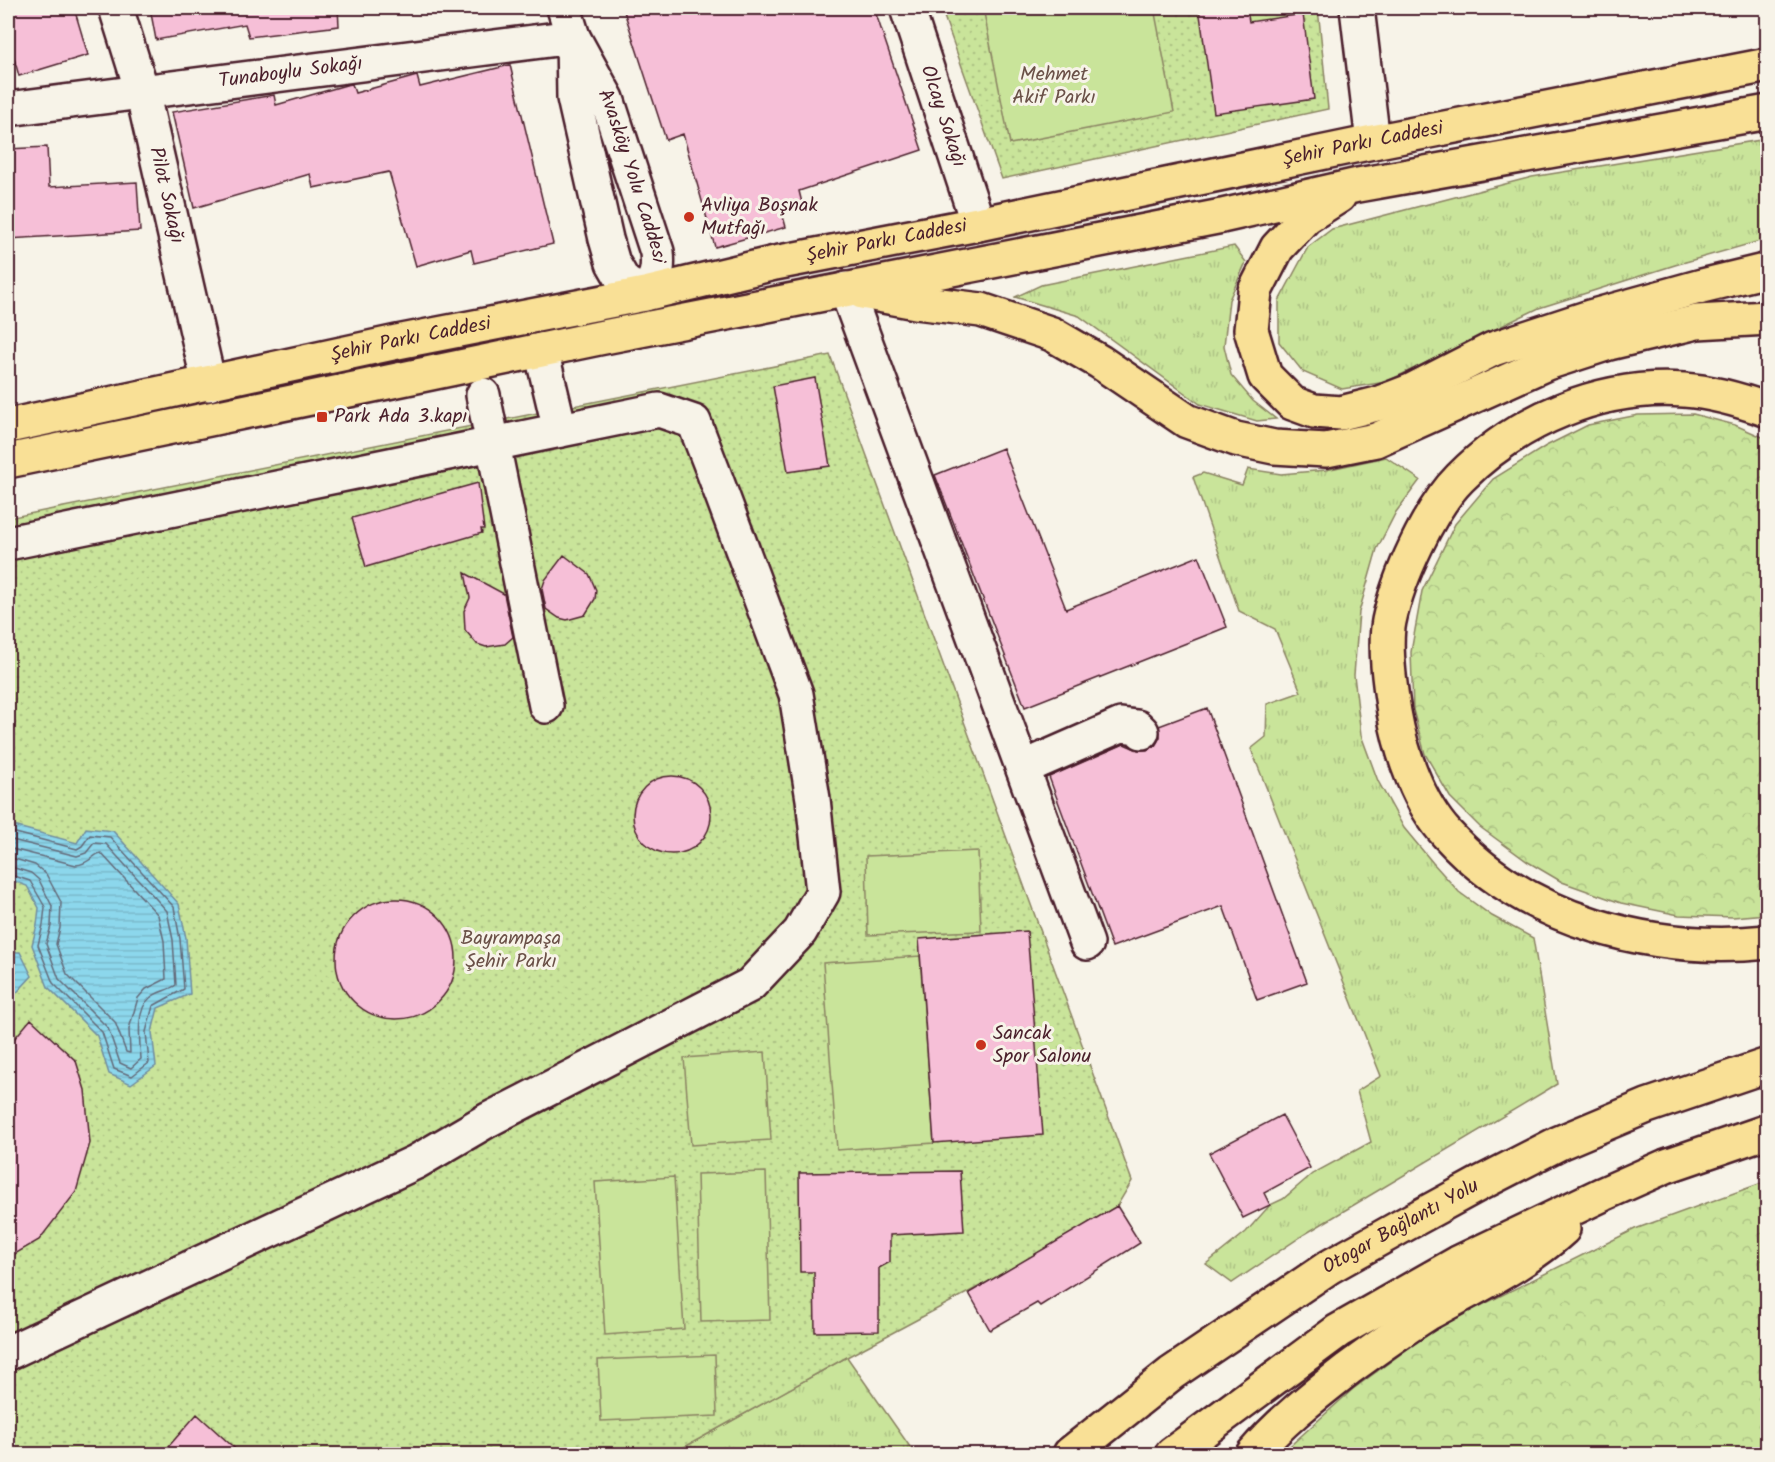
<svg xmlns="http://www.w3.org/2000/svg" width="1775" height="1462" font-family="Kalam,sans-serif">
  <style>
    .grass { fill: url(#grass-tufts); stroke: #8a8262; stroke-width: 1.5 }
    .forest { fill: url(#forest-crowns); stroke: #8a8262; stroke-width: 1.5 }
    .park { fill: url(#park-dots); stroke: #8a8262; stroke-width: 1.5 }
    .garden { fill: #c9e49a; stroke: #8a8262; stroke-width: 1.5 }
    .water { fill: url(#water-rules); stroke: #728d9f; stroke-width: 1.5 }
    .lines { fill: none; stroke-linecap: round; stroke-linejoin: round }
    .shore { stroke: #646978; stroke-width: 1.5 }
    .building { fill: #f6bfd7; stroke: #4a1f2b; stroke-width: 1.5 }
    .minor-casing { stroke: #4a1f2b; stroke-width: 38 }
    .major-casing { stroke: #4a1f2b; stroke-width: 38 }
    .highway-casing { stroke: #4a1f2b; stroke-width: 38 }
    .minor { stroke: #f7f3e8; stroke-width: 33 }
    .major { stroke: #f9e096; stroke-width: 33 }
    .highway { stroke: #f9e096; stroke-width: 33 }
    .poi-dot { fill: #c8321e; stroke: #f7f3e8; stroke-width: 2 }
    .labels { text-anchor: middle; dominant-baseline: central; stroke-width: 6; stroke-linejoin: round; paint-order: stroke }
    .street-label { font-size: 20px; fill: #4a1f2b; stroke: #f7f3e8 }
    .park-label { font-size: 20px; fill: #6a5047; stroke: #f7f3e8 }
    .poi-label { font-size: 20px; fill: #4a1f2b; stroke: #f7f3e8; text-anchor: start }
  </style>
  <defs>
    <pattern id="grass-tufts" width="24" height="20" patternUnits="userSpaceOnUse" patternTransform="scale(1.5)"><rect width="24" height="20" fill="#c9e49a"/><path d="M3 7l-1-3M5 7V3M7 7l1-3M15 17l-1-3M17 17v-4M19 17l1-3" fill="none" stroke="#aec385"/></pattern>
    <pattern id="forest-crowns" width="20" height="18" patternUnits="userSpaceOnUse" patternTransform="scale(1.5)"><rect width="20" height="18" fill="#c9e49a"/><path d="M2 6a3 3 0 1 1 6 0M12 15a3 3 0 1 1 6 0" fill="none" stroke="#aec385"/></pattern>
    <pattern id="park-dots" width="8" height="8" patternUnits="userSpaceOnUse" patternTransform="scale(1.5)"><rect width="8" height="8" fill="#c9e49a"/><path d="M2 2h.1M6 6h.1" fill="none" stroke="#aec385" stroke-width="1.8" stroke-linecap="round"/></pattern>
    <pattern id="water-rules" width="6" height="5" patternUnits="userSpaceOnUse" patternTransform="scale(1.5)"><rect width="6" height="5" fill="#8cd7ec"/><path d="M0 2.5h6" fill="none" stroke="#7ab8cb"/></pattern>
  </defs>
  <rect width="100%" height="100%" fill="#f7f3e8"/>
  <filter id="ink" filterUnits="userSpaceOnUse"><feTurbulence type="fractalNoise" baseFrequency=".0167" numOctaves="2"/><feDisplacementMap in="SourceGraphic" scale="12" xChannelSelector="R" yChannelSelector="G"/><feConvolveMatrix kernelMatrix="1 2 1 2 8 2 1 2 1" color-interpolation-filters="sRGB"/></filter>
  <g filter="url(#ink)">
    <path class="grass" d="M1767,139v100l-92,26 -136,43 -153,74 -44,7 -39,-17 -24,-30v-41l29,-54 24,-18 200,-52z
      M1234,246l12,16 -17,38 -5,46 7,29 22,26 23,18 -19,2 -57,-17 -121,-88 -64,-19 26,-12z
      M1386,457l34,23 -24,32 -19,37 -18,63 -5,63 7,60 17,46 26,47 29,35 26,29 33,24 41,22 24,146 -252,150 -73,49 -26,-19 40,-32 24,-27 13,-6 29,-25 59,-32 -14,-51 24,-15 -130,-327 15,-12 1,-33 34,-12 -26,-63 -36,-18 -46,-134 10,-4 39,12 6,-16 33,5 45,-4z
      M847,1357l68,97h-243z"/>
    <path class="forest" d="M1693,414l42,11 32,14v475l-34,3 -54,-2 -58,-12 -59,-21 -34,-20 -48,-35 -30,-30 -25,-43 -12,-44 -2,-58 11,-61 33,-67 38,-45 53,-33 42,-21 50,-10z
      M1767,1181v273h-486l72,-65 83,-61 199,-99z"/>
    <path class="park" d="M941,8h377l10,101 -326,70z
      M830,355l302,826 -15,25 -35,21 -87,51 -148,79 -175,97h-664v-936z"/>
    <path class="garden" d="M983,8h171l20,104 -164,32z
      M978,851l3,80 -113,4 -2,-79z
      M920,956l14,187 -97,7 -14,-187z
      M765,1052l6,88 -80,5 -7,-87z
      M766,1172l4,148 -69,2 -4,-148z
      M674,1177l10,152 -79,6 -10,-153z
      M715,1355l2,61 -116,5 -3,-61z"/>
    <path class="water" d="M10,825l67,18 9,-15 27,3 66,73 7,34 4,56 -32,14 -6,24 4,34 -25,18 -22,-10 -12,-38 -49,-49 -16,-42 5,-20 2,-17 -12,-22 -19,-7z
      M8,952h12l12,24 -24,26z"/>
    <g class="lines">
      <path class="shore" d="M8,831l69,18 5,-3 8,-11 20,2 64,70 6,32 4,50 -31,17 -7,26 3,31 -17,13 -18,-7 -12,-37 -49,-49 -15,-38 5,-20 2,-18 -15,-26 -22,-7
        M8,839l69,17 9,-3 8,-10 12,1 61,67 6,29 3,45c-8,6 -19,6 -26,13 -15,12 -10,45 -9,61l-10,9 -11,-5 -12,-35 -49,-49 -13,-35 5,-18 1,-20 -13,-26 -8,-7 -23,-7
        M8,848l68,17c14,-1 17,-11 25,-12l57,62 6,26 2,38 -20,10 -8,9 -9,31 1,24 -4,-1 -11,-30 -48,-48 -11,-30 4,-16 1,-26 -15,-28 -11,-9 -27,-8"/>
    </g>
    <path class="building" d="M8,8h66l14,47 -69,21 -11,-39z
      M150,8h188l1,18 -90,11 -4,-13 -89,16z
      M623,8h251l48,142 -123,41 4,16 -21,6 4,14 -71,20 -32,-113 -17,6z
      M1199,8h48l2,14 54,-8 11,85 -100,14z
      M510,65l43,179 -79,19 -3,-13 -55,16 -27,-94 -76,16 -3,-14 -116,34 -22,-96 102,-17 2,10 70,-20 6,-1 3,9 62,-17 3,11z
      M47,147l2,40 88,-5 3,49 -132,8v-90z
      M815,378l15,88 -42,6 -15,-86z
      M1003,448l63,161 133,-53 28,71 -202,80 -90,-232z
      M478,483l6,46h-3l1,4 -116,34 -14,-49z
      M564,555l25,19 7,16 -1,9 -10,16 -18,5 -8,-2 -13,-9 -4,-20 3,-9z
      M465,573l39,21 9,43 -8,7 -19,3 -9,-3 -12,-14 -1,-19 6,-13z
      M1207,708l100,274 -50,18 -34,-94 -111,41 -63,-170 75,-33 14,6h9l8,-4 5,-9 -1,-11z
      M633 815a39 39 0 1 1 78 0a39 39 0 1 1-78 0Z
      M336 959a60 60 0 1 1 120 0a60 60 0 1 1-120 0Z
      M1027,931l16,204 -109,8 -15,-204z
      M31,1019l45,42 9,29 5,53 -14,49 -37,48 -31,18v-212z
      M1282,1115l28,53 -46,25 6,12 -27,13 -34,-65z
      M960,1171l4,60 -74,4v27l-11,6v63l-64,1 -1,-60h-14l-1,-99z
      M1117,1206l23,37 -100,63 -3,-3 -47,27 -21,-37z
      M197,1414l45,41h-81z"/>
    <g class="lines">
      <defs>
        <g id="minor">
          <path id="s1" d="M116,8l26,83 67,293"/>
          <path id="s2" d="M564,8l9,29 34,62 50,153c2,20 -1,26 -12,42l-21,-12 -11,-19 -7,-24 -32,-141 -1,-61"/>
          <path id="s3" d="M907,8l71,216"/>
          <path d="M1357,8l16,134"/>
          <path id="s4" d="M8,109l565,-72"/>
          <path d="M846,289l241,654"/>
          <path d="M541,350l19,80"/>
          <path d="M483,395l63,311"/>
          <path d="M8,543l651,-133 35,12 19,49 83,223 17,105 10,93 -23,40 -50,53 -262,135 -72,42 -408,191"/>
          <path d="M1023,768l98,-43 16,2 5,5"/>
        </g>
        <g id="major">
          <path d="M1339,196l-33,21 -29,31 -22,43 -4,39 14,46 27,27 22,8 27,2 36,-9 34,-13 82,-42 33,-11 64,-21 112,-31 66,-16"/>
          <path d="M862,292l54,10 65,8 71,24 48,28 87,59 49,18 38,8 52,3 50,-10 171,-77 62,-20 88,-21 71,-4"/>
          <path id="s5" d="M8,426l389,-84 248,-48 130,-31 203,-39 395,-82 395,-77"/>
          <path d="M8,461l591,-123 623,-122 136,-31 410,-73"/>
        </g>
        <g id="highway">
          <path d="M1768,410c-28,-10 -55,-18 -84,-20 -82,-6 -166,29 -224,88 -31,31 -62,100 -71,143 -5,26 1,66 5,91 7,41 25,92 53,122 79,87 206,120 321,108"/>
          <path id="s6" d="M1070,1454l102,-81 157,-106 75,-42 75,-41 80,-41 88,-37 121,-41"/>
          <path d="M1172,1454l166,-123 120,-68 145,-69 63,-28 102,-35"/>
          <path d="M1253,1454c27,-32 62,-59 95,-85 26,-19 52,-38 79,-55 46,-26 97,-49 136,-85"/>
        </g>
      </defs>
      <use href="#minor" class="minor-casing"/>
      <use href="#major" class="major-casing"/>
      <use href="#highway" class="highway-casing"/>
      <use href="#minor" class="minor"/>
      <use href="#major" class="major"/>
      <use href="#highway" class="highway"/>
    </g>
  </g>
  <g class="poi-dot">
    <circle cx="689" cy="217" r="6"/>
    <rect x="316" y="411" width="12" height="12" rx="3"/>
    <circle cx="981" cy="1045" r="6"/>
  </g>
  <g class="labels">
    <g class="street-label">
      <text stroke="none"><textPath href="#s4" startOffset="285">Tunaboylu Sokağı</textPath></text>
      <text stroke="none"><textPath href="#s3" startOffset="114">Olcay Sokağı</textPath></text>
      <text stroke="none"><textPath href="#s5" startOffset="1384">Şehir Parkı Caddesi</textPath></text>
      <text stroke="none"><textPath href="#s2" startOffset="182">Avasköy Yolu Caddesi</textPath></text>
      <text stroke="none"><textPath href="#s1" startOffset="194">Pilot Sokağı</textPath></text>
      <text stroke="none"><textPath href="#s5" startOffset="898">Şehir Parkı Caddesi</textPath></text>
      <text stroke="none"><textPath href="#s5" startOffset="412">Şehir Parkı Caddesi</textPath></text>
      <text stroke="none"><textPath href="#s6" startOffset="402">Otogar Bağlantı Yolu</textPath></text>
    </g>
    <g class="park-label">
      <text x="1054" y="75">Mehmet<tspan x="1054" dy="23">Akif Parkı</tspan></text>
      <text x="511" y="939">Bayrampaşa<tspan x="511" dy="23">Şehir Parkı</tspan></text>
    </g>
    <g class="poi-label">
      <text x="701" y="206">Avliya Boşnak<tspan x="701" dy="23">Mutfağı</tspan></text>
      <text x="334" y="417">Park Ada 3.kapı</text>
      <text x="993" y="1034">Sancak<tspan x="993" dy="23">Spor Salonu</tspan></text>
    </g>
  </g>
  <rect width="1775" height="1462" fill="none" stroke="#f7f3e8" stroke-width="30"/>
  <rect x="15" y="15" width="1745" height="1432" fill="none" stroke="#4a1f2b" stroke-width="2" filter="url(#ink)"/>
</svg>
